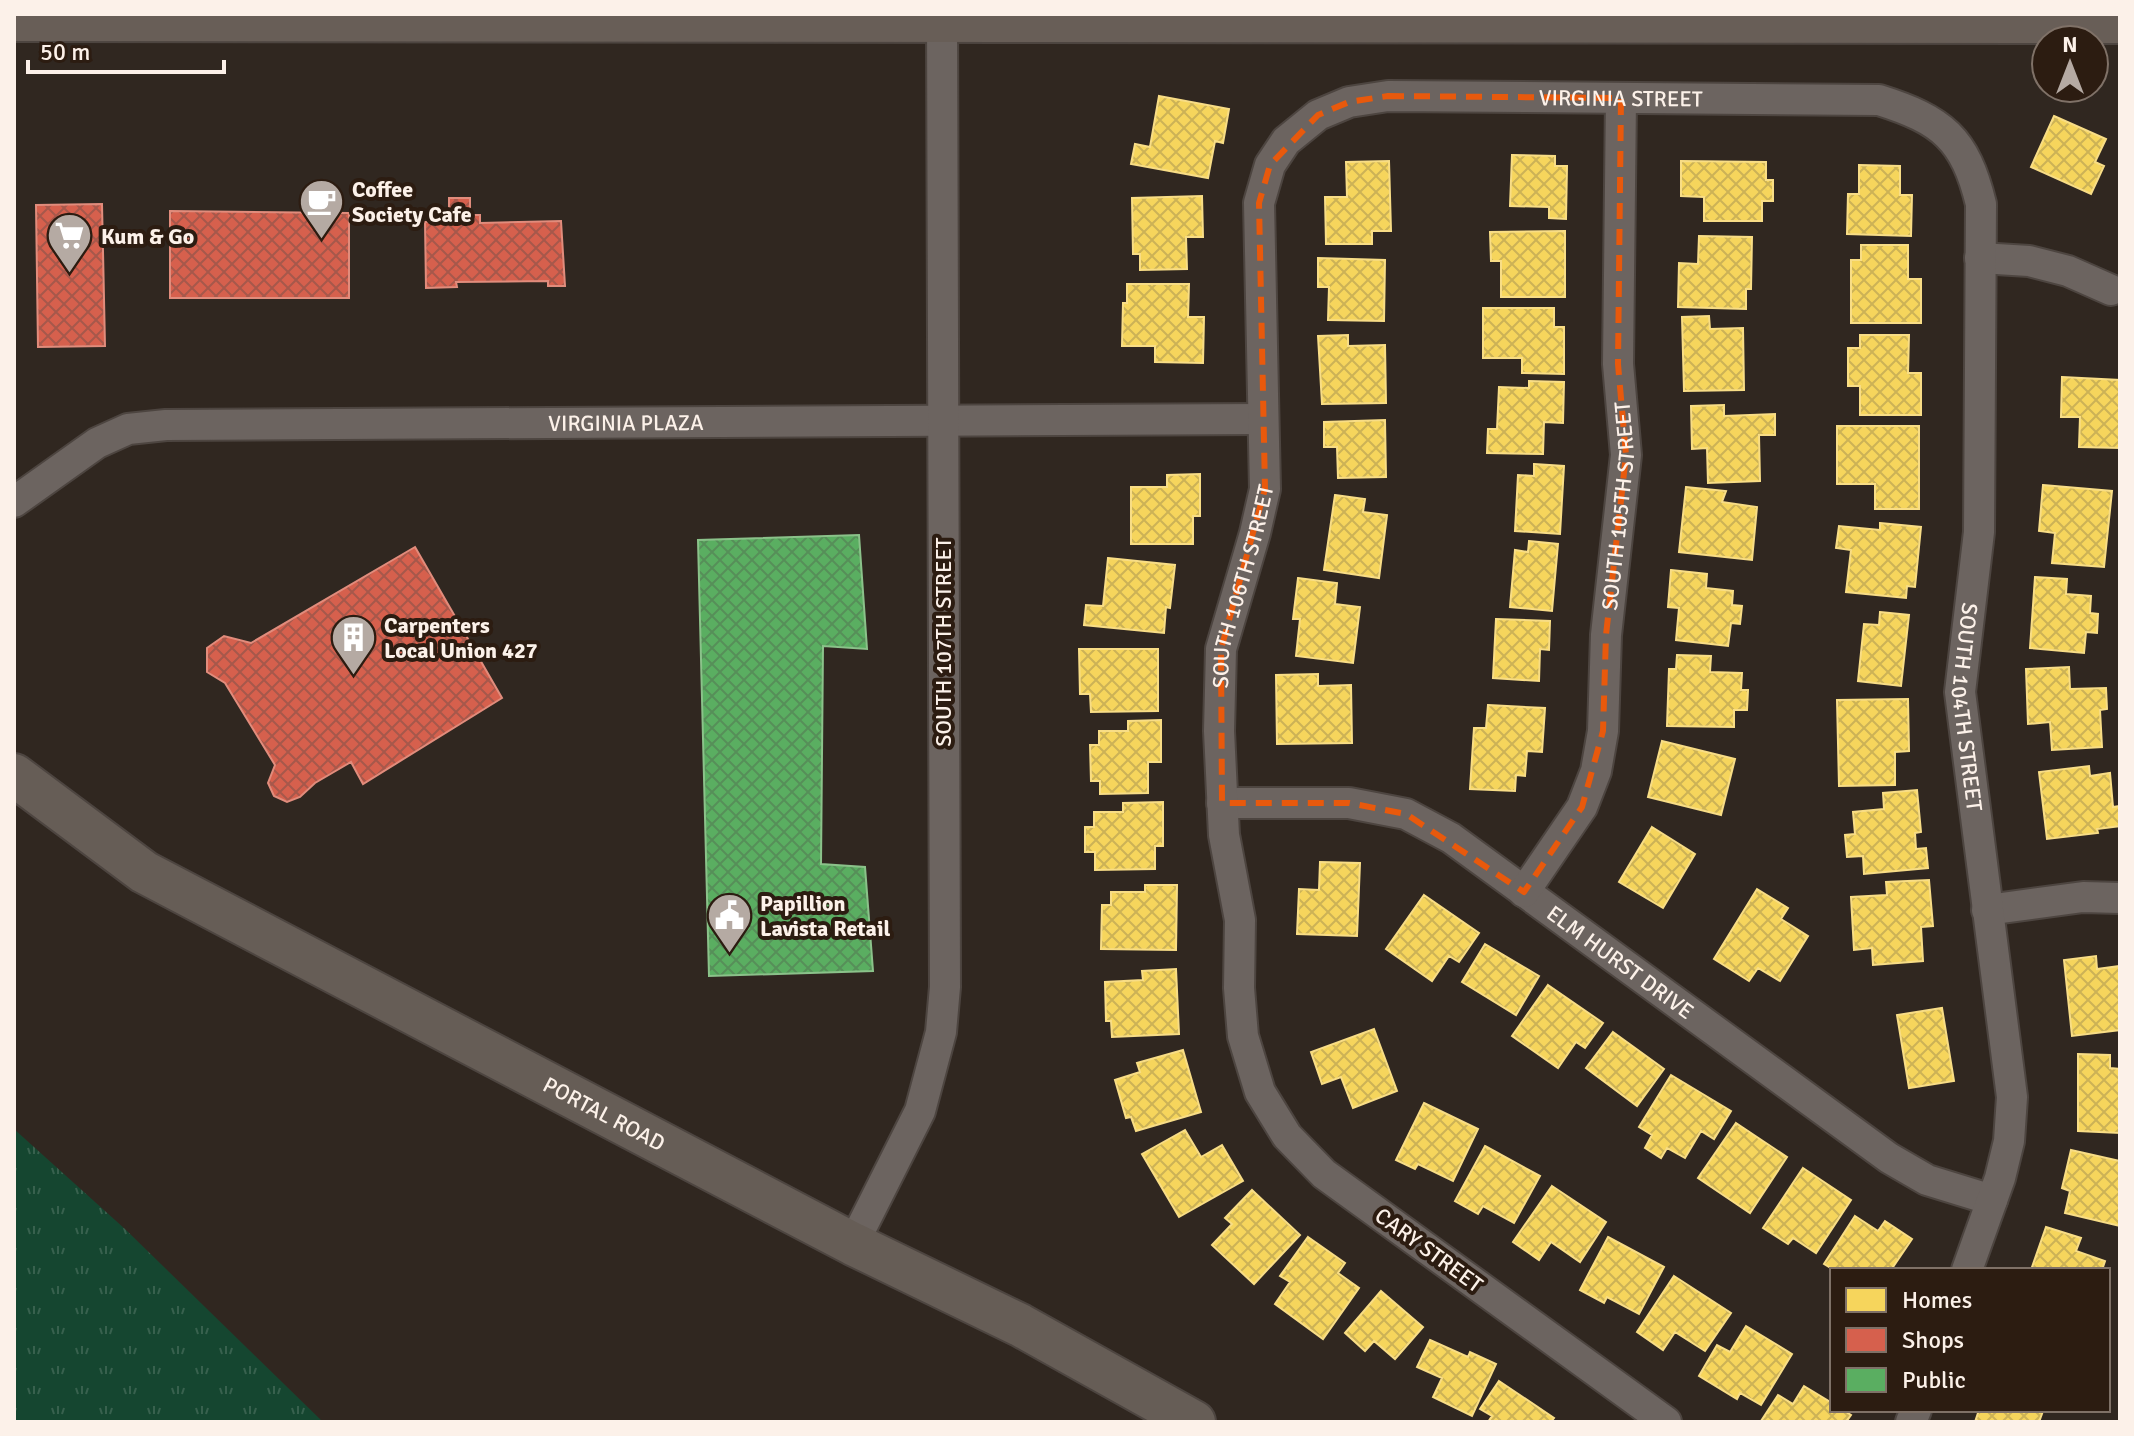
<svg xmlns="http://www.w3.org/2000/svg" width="2134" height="1436" font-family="Signika,sans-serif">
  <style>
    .grass { fill: url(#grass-tufts) }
    .homes { fill: url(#homes-cross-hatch); stroke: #f8dd86; stroke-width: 2 }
    .shops { fill: url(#shops-cross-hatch); stroke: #e18c7c; stroke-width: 2 }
    .public { fill: url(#public-cross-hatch); stroke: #8bc28a; stroke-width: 2 }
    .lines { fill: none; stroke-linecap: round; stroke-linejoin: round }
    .street-casing { stroke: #4d4540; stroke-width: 34 }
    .secondary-casing { stroke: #4d4540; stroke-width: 46 }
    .primary-casing { stroke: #4d4540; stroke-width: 48 }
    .street { stroke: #6c6460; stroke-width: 30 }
    .secondary { stroke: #665d56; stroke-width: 42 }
    .primary { stroke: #685e57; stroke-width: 44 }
    .marked { fill: none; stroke: #e8590c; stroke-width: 6; stroke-dasharray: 16 10; stroke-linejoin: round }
    .labels { text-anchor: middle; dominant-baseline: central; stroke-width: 8; stroke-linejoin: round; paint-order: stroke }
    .street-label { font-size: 22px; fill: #fcf1e9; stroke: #2c1c11 }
    .poi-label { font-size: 22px; font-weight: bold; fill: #fcf1e9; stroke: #2c1c11; text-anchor: start }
  </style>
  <defs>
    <pattern id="grass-tufts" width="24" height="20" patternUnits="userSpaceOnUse" patternTransform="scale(2)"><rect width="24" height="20" fill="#154630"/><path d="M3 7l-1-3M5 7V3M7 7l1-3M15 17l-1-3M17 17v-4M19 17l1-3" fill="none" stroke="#38614e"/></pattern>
    <pattern id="homes-cross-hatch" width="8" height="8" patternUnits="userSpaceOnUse" patternTransform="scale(2)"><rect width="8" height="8" fill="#f6d55c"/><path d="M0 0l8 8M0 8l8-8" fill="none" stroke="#ccb256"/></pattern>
    <pattern id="shops-cross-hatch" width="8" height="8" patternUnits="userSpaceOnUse" patternTransform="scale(2)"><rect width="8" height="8" fill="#d6604d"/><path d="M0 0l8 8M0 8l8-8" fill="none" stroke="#a6584b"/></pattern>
    <pattern id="public-cross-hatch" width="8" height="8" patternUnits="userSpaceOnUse" patternTransform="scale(2)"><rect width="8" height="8" fill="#5aae61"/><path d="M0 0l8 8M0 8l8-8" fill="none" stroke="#568f59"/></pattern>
  </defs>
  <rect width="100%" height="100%" fill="#302720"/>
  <path class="grass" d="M14,1129l111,100 198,193h-309z"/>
  <path class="homes" d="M1159,96l70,13 -6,34 -8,-2 -7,37 -77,-14 4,-20 15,3z
    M2054,116l52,23 -11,23 9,4 -13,28 -60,-27z
    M1512,155l43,1v10h12l-1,53 -17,-1v-11l-39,-1z
    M1389,161l2,70h-19v13h-46l-1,-47h22l-1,-35z
    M1681,161l85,1v18h7v21h-11v20h-58v-24l-23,-1z
    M1859,165l41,1v29h12l-1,41 -64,-2 1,-40h11z
    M1202,196l1,41h-17l1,32 -47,1v-16h-7l-1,-56z
    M1565,231v66h-64v-36h-10l-1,-29z
    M1699,236l53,1 -1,52h-5v20l-68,-2 1,-44 19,1z
    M1861,245h47v34h13v44h-70v-63h10z
    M1318,258l67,2 -1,61 -56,-1 1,-33h-11z
    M1127,284h62l-1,33h16l-1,46 -48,-1v-16h-33l1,-43h4z
    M1483,308h71v19h10v47l-42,-1v-15h-39z
    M1709,316l1,13 33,-1 1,62 -60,1 -2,-74z
    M1348,335v11l37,-1 1,58 -64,1 -4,-68z
    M1860,335h49l-1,38h13v42h-61v-29h-12v-38h12z
    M2062,377l58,3v68l-41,-1 1,-30h-19z
    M1529,381l35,1 -1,41 -19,-1 -1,32 -56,-1 1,-24h9l2,-42 30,1z
    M1724,405v11l51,-2v21h-16l1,46 -52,2 -1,-35 -15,1 -1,-43z
    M1385,420l1,57 -48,1 -1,-31h-13v-25z
    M1837,426h82v83h-44v-25h-38z
    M1534,464l30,2 -4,68 -45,-3 3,-56 16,1z
    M1200,474v42h-7v28h-62v-57h36v-12z
    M2043,485l69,6 -8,76 -52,-4 3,-30 -16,-2z
    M1686,487l40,4 -4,11 35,5 -5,53 -73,-8z
    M1335,495l30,4 -2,13 24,3 -8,63 -55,-8z
    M1880,523l41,4 -6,60 -8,-1 -1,12 -60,-6 5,-42 -15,-2 3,-22 41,4z
    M1529,541l29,3 -6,67 -42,-4 5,-57 13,2z
    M1108,558l67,7 -5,43 -4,-1 -2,26 -80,-8 2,-20 17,1z
    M1671,570l36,4 -1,14 27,3 -1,14 10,1 -2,18 -9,-1 -3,23 -52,-6 3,-32 -11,-1z
    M2035,577l32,2 -1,15 25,2 -1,17 8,1 -1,19 -11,-1 -2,21 -54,-5z
    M1298,578l39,5 -2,21 25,3 -7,56 -57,-7 4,-37h-7z
    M1880,612l29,3 -8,71 -43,-5 6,-57 15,1z
    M1496,619l54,2 -1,29 -9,-1 -1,32 -46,-3z
    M1079,649h79v62l-67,1 -1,-18h-10z
    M1677,655l34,1 -1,16 32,1 -1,17h7l-1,20h-13v17l-67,-1 2,-57h7z
    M2069,667l1,22 36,-1 1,21 -7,1 2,37 -50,3 -2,-28 -22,2 -2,-55z
    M1318,674v12l33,-1 1,58 -75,1 -1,-69z
    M1908,699l1,52 -14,1v33l-56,1 -2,-86z
    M1488,705l57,3 -3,44 -15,-1 -2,25 -9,-1 -1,16 -45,-2 4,-61h12z
    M1161,720v42h-13v31l-48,1v-13h-9l-1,-36h9v-14h29v-10z
    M1662,741l73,18 -14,56 -73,-18z
    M2089,766l1,10 20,-3 3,34 7,-1v20l-23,3 1,4 -51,6 -8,-67z
    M1917,790l4,42 -6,1 1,16 10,-1 2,20 -64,6 -1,-18 -16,1 -2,-22 10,-1 -2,-22 31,-3 -1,-16z
    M1163,802v44h-8v23l-60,1v-18h-10v-25h9v-15h29v-9z
    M1652,827l43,27 -32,54 -44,-26z
    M1320,862l40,1 -3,73 -60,-2 2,-45 20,1z
    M1929,880l4,46 -12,1 2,34 -50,4 -1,-17 -18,2 -3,-53 36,-2 -1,-13z
    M1145,885h32l-1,65 -75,-1 1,-44h9v-13h34z
    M1757,889l31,19 -7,11 27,17 -28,45 -22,-13 -9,13 -35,-22z
    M1424,895l55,38 -20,29 -10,-6 -17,25 -46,-32z
    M1485,944l54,32 -23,39 -54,-33z
    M2096,956l1,13 23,-3v64l-48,6 -8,-76z
    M1176,969l3,65 -67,3 -1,-16h-5l-1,-39 38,-2 -1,-9z
    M1548,985l55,38 -18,25 -9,-6 -18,26 -46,-32z
    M1942,1008l12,73 -45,7 -12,-73z
    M1374,1029l23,62 -44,17 -12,-31 -19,7 -11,-32z
    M1613,1032l51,37 -27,37 -51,-38z
    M1183,1050l18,62 -65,19 -5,-14 -5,1 -11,-38 25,-8 -3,-9z
    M2078,1054l32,1v13l10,1v64l-42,-2z
    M1671,1075l60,36 -17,28 -13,-8 -16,27 -18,-10 -6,10 -16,-10 7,-13 -13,-8z
    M1424,1103l54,26 -25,52 -35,-17 -3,5 -19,-9z
    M1736,1123l51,34 -37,56 -52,-35z
    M1185,1130l16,27 21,-12 21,36 -64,36 -37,-63z
    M1485,1146l55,30 -26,47 -31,-17 -5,8 -23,-13z
    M2071,1150l49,11v65l-55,-13 5,-22 -8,-3z
    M1803,1168l48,32 -35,53 -23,-15 -5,6 -25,-16z
    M1552,1186l54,36 -26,40 -29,-20 -12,18 -26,-18z
    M1252,1190l48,45 -46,49 -42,-39 20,-21 -7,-6z
    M1855,1216l23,15 7,-10 27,18 -21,31h-57l-10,-6z
    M2046,1227l35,11 -5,13 29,10 -3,9h-71z
    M1308,1237l37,26 -7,10 21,15 -36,51 -48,-35 15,-22 -10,-6z
    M1608,1237l56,30 -25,47 -32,-17 -3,6 -24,-13z
    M1674,1276l57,37 -26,38 -30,-19 -12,18 -26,-18z
    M1381,1291l42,36 -28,32 -21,-18 -9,10 -20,-18z
    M1746,1326l46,28 -31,51 -21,-12 -3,6 -38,-23 18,-31 13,7z
    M1430,1340l38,17 2,-5 26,12 -24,52 -39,-19 9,-19 -25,-11z
    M1499,1381l55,37 -3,4h-63l4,-6 -12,-7z
    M1804,1386l28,17v7h11l8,5 -5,7 -85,-1 17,-26 15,9z
    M1979,1410h62l2,1 -4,11h-64z"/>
  <path class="shops" d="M449,198h21v17h10v8l81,-2 4,65h-17v-5l-92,1 1,5 -31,1 -1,-66h16v-8h8z
    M102,204l3,142 -67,1 -2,-142z
    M170,211l179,2v85h-179z
    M415,547l87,151 -139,86 -12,-22 -36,21 -15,14 -13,5 -13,-6 -6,-13 7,-18 -50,-82 -18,-11v-24l17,-12 27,7z"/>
  <path class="public" d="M859,535l8,114 -44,-3 -2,218 44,3 8,104 -164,5 -11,-436z"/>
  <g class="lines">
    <defs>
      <g id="street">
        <path d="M1980,258l49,3 39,10 43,19"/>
        <path id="s1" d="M14,502l83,-59 31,-14 38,-4 1096,-6"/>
        <path id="s2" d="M1222,803h127l57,11 45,24 438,320 38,22 65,20"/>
        <path id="s3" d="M1524,892l58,-85 14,-36 7,-40 3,-96 20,-180 -8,-91 3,-266"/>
        <path d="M1987,910l96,-13 37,1"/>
        <path d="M853,1244l67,-133 21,-79 4,-45 -3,-973"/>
        <path id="s4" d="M1666,1422l-342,-248 -37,-38 -27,-44 -17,-56 -4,-48 1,-68 -16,-85 -5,-104 2,-82 34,-116 10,-44 -6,-286 11,-38 16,-24 32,-26 31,-13 39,-6 491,4c63,20 86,38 102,104l-2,328 -19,160 52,405 -3,44 -9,37 -33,92"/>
        <path d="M1911,1422l5,-12"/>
      </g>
      <g id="secondary">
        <path id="s5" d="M14,775l130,97 709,372 167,81 174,97"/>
      </g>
      <path id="primary" d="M14,19l2106,2"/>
    </defs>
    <use href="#street" class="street-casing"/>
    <use href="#secondary" class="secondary-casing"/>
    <use href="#primary" class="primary-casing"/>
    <use href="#street" class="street"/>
    <use href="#secondary" class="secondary"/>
    <use href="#primary" class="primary"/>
  </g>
  <path class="marked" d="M1388,96l233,2 -3,266 8,91 -20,180 -3,96 -21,76 -58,85 -118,-78 -57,-11h-127l-1,-154 44,-160 -6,-286 11,-38 48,-50 31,-13z"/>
  <defs>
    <symbol id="cafe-pin" viewBox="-11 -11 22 30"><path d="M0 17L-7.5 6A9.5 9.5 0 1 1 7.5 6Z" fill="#b5aaa3" stroke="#2c1c11"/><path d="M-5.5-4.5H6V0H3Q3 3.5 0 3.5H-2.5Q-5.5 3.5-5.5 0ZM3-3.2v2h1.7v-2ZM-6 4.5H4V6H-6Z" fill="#fff"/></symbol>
    <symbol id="supermarket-pin" viewBox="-11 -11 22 30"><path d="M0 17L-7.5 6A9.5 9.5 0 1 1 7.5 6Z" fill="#b5aaa3" stroke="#2c1c11"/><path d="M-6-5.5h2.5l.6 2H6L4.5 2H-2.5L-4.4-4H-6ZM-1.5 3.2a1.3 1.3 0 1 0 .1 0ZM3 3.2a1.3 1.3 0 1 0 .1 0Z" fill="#fff"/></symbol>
    <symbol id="building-pin" viewBox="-11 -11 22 30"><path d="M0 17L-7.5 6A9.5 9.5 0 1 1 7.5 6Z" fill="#b5aaa3" stroke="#2c1c11"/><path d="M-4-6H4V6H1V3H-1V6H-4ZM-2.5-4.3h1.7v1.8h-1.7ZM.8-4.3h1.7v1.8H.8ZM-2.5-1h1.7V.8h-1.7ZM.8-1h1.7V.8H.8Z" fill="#fff"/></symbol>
    <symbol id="civic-pin" viewBox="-11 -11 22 30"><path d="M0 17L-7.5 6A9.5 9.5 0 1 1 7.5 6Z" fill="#b5aaa3" stroke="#2c1c11"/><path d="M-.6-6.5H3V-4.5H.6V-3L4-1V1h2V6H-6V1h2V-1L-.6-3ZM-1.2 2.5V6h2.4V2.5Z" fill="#fff"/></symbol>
  </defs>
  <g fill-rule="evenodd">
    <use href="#cafe-pin" x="296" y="176" width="51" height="69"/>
    <use href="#supermarket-pin" x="44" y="210" width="51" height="69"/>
    <use href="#building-pin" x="328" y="612" width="51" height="69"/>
    <use href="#civic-pin" x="704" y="890" width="51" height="69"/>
  </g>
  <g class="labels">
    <g class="street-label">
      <text stroke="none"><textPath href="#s4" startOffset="1842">VIRGINIA STREET</textPath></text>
      <text stroke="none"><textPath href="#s1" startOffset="634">VIRGINIA PLAZA</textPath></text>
      <text stroke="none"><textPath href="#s3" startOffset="408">SOUTH 105TH STREET</textPath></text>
      <text stroke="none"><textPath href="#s4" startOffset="1040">SOUTH 106TH STREET</textPath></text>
      <text transform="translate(943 642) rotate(-90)">SOUTH 107TH STREET</text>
      <text stroke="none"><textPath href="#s4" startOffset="2760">SOUTH 104TH STREET</textPath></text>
      <text stroke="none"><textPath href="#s2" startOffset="446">ELM HURST DRIVE</textPath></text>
      <text stroke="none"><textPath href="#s5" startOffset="682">PORTAL ROAD</textPath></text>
      <text transform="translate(1429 1250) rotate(36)">CARY STREET</text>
    </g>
    <g class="poi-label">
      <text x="352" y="189">Coffee<tspan x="352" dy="25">Society Cafe</tspan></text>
      <text x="101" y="236">Kum &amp; Go</text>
      <text x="384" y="625">Carpenters<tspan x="384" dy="25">Local Union 427</tspan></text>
      <text x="760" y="903">Papillion<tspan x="760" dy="25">Lavista Retail</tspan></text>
    </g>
  </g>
  <rect width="2134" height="1436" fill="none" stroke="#fcf1e9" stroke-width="32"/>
  <rect x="1830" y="1268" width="280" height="144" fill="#2c1c11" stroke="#7f7167" stroke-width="2"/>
  <rect x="1846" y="1288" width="40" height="24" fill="#f6d55c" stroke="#7f7167" stroke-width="2"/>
  <text x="1902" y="1308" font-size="24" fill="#fcf1e9">Homes</text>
  <rect x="1846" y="1328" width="40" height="24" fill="#d6604d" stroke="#7f7167" stroke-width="2"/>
  <text x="1902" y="1348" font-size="24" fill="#fcf1e9">Shops</text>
  <rect x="1846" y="1368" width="40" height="24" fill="#5aae61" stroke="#7f7167" stroke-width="2"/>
  <text x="1902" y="1388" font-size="24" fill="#fcf1e9">Public</text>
  <g transform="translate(2070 64)"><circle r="38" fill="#2c1c11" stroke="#7f7167" stroke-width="2"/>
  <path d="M0-6L14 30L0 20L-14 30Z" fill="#b5aaa3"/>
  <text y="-12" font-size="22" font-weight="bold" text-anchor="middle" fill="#fcf1e9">N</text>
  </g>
  <path d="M28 60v12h196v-12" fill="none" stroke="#fcf1e9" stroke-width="4"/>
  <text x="40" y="60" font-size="24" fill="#fcf1e9" stroke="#2c1c11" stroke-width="6" paint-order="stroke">50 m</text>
</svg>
